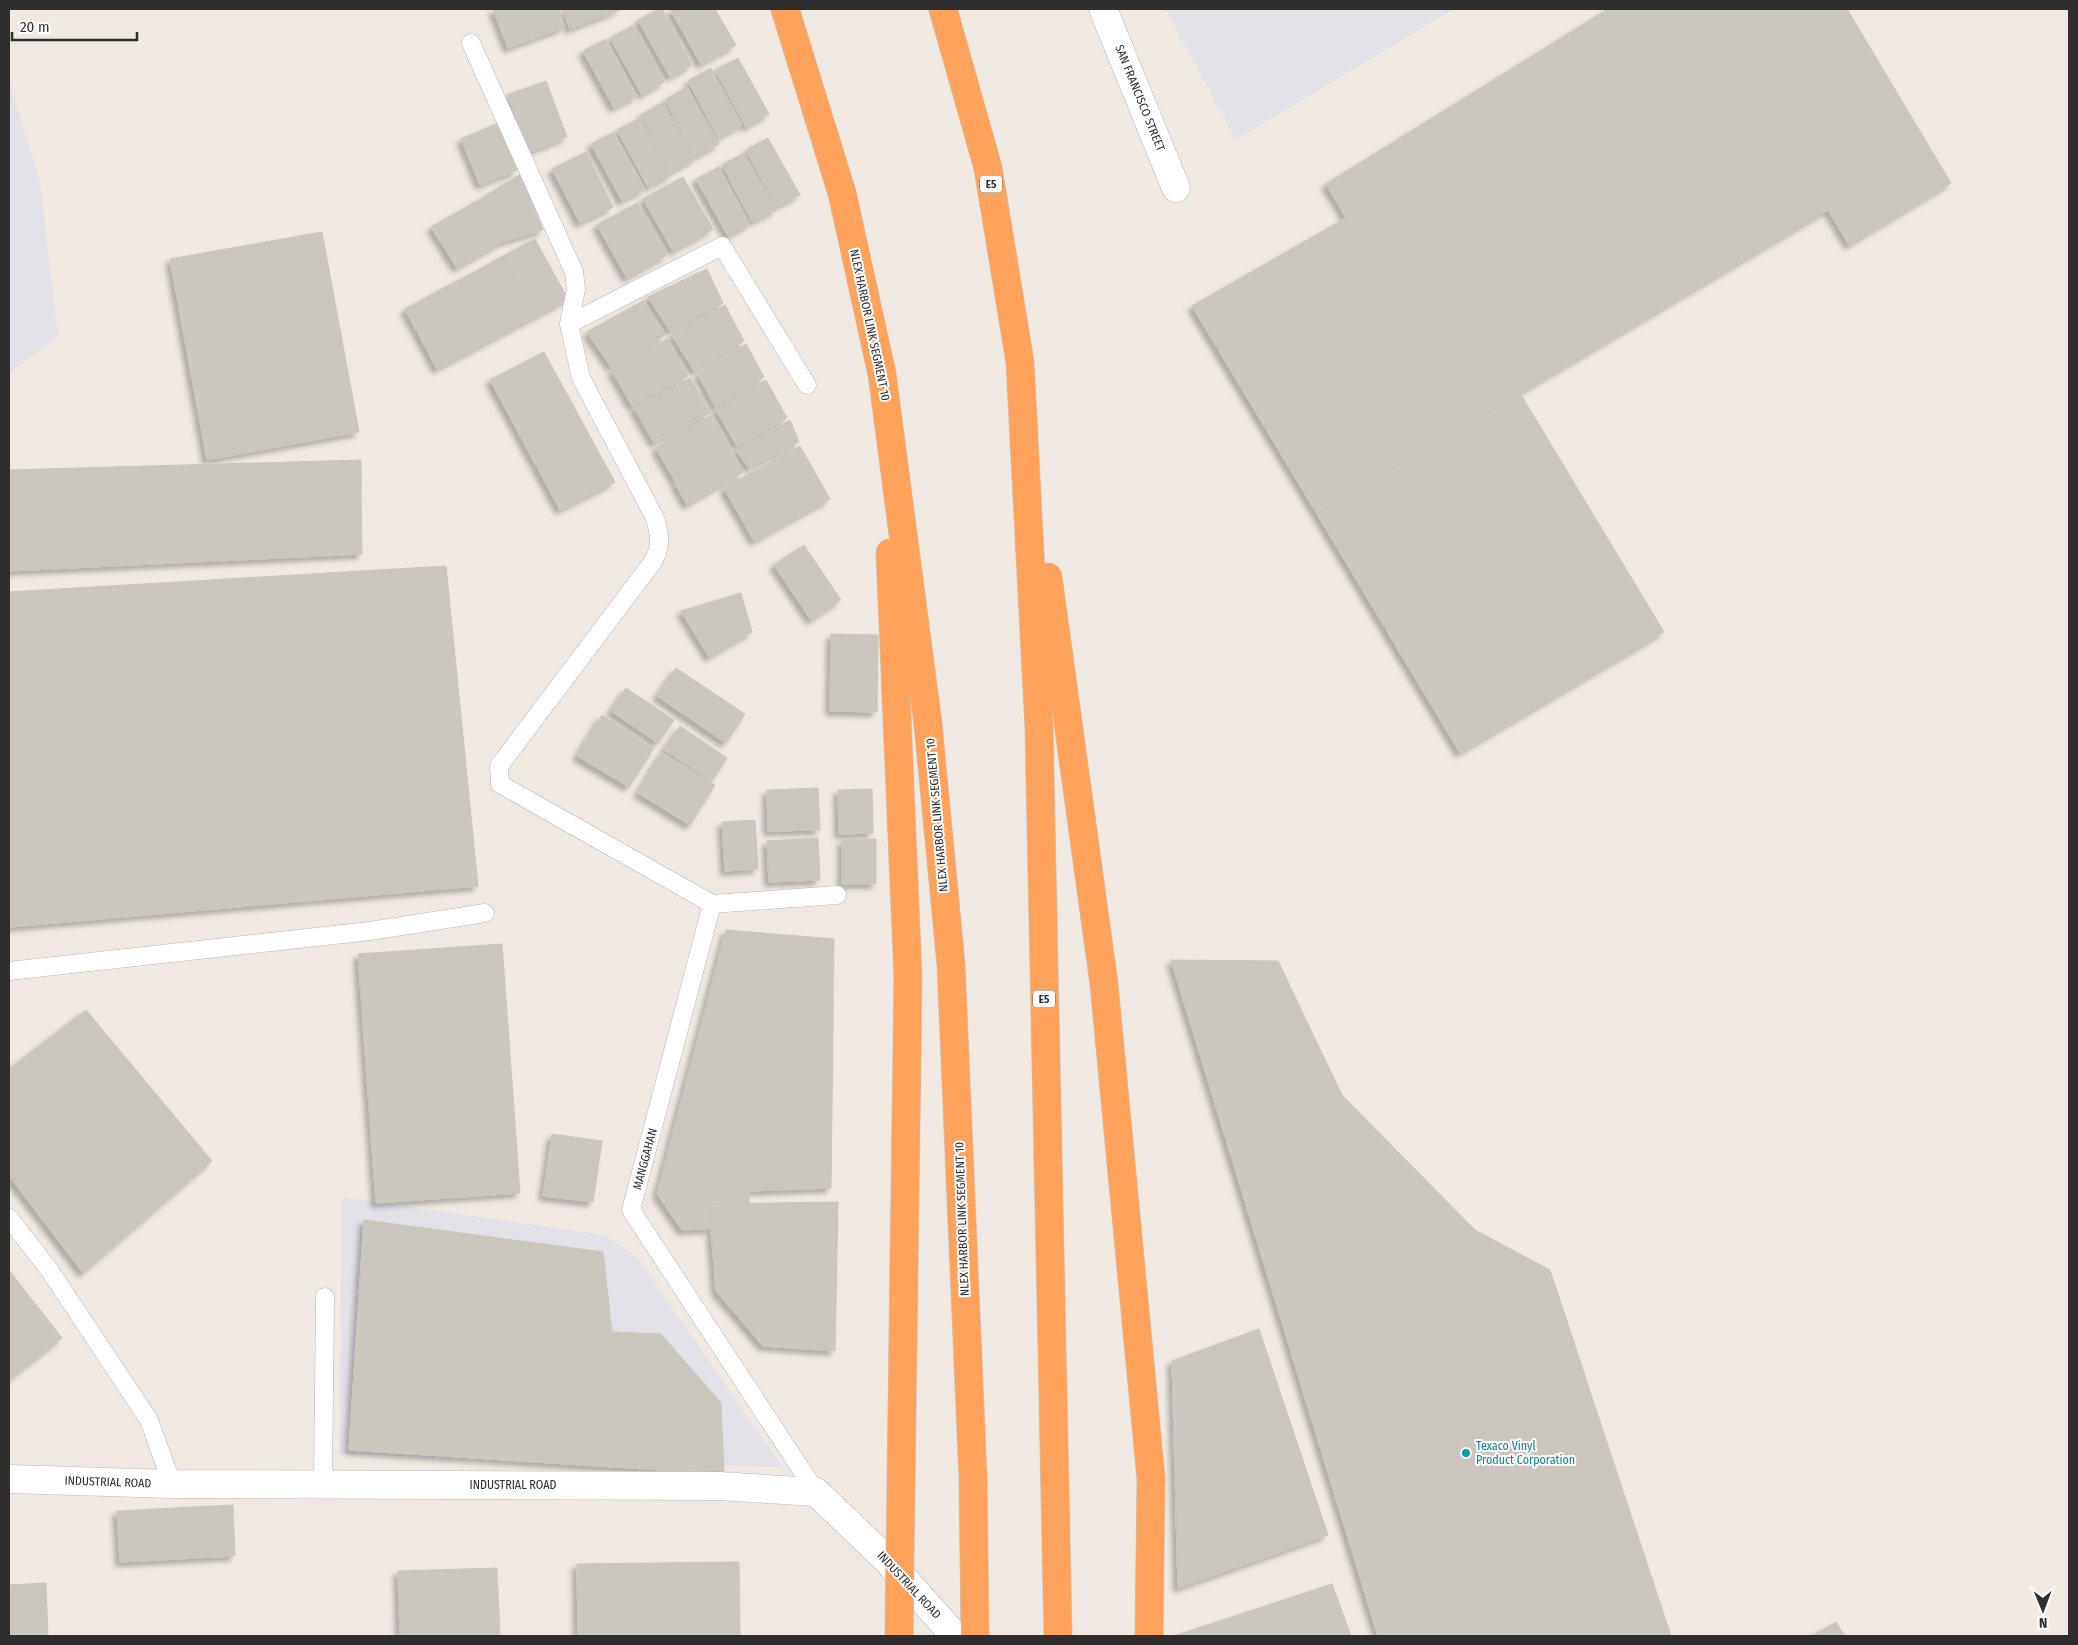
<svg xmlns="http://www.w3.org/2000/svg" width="2078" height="1645" font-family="'Fira Sans Condensed',sans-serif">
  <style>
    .industrial { fill: #e3e1e8 }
    .building { fill: #cbc7bf; stroke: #cbc5ba; filter: url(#shadow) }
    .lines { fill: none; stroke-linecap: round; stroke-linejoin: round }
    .lane-casing { stroke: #b4b7c1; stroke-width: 19 }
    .street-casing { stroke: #b4b7c1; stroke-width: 29 }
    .highway-casing { stroke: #c9c9c9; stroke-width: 29 }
    .lane { stroke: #fff; stroke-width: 18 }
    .street { stroke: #fff; stroke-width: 28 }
    .highway { stroke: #ffa35c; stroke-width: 28 }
    .highway-bridge-casing { stroke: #c9c9c9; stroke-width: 29; stroke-linecap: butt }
    .highway-bridge { stroke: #ffa35c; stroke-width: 28 }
    .culture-dot { fill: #0f9aa8; stroke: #fff; stroke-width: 2 }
    .labels { text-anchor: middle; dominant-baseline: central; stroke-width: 4; stroke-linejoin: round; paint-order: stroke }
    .shield { fill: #fff; stroke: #6d6d6d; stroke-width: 1 }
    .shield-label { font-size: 11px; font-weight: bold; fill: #2e2e2e }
    .street-label { font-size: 12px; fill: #2e2e2e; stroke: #fff }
    .culture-label { font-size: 12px; fill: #0d838f; stroke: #fff; text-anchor: start }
  </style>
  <defs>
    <filter id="shadow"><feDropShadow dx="-4.5" dy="4.5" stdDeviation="2.5" flood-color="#0004"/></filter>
  </defs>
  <rect width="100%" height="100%" fill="#efe9e1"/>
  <path class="industrial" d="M1165,9h289l-218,131z
    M9,82l31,99 18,156 -49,36z
    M342,1197l263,38 33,23 144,209 -443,-13z"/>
  <path class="building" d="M493,9h66l6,18 -57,21z
    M562,9h60l-52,20z
    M659,9h3l30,56 -22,12 -32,-57z
    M670,9h45l21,36 -35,19z
    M1608,9h239l104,174 -102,62 -21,-35 -511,304 -125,-208 154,-88 -20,-34z
    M634,25l30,57 -22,13 -32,-57z
    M606,39l31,57 -23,12 -31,-57z
    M738,58l31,56 -23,13 -31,-57z
    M711,68l31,57 -24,13 -30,-57z
    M546,81l21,56 -37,15 -23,-57z
    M687,87l32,57 -24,13 -30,-57z
    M663,102l32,57 -24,13 -30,-57z
    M640,118l31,57 -23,12 -31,-57z
    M498,123l19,47 -37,15 -19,-46z
    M614,132l31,57 -23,12 -31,-57z
    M768,138l32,57 -24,12 -30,-57z
    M586,152l27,55 -33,16 -28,-54z
    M744,153l32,57 -24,12 -30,-57z
    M719,167l31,57 -22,12 -32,-57z
    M521,174l22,56 -41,12 -25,-41z
    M683,177l30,52 -40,22 -30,-52z
    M477,201l25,41 -45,26 -26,-41z
    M637,203l30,52 -40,23 -30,-53z
    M322,232l37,200 -152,28 -37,-201z
    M535,239l33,60 -33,18 -32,-61z
    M503,256l32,61 -27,14 -32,-60z
    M707,269l16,34 -53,28 -22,-34z
    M476,271l32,60 -37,20 -33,-60z
    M438,291l33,60 -34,18 -32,-60z
    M643,301l22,34 -54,32 -24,-35z
    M725,305l19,36 -50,30 -22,-36z
    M667,339l21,37 -56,30 -20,-35z
    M746,344l18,33 -49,30 -17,-33z
    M544,352l71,130 -55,28 -70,-130z
    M690,378l20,35 -56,30 -20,-35z
    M766,380l21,38 -50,28 -21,-36z
    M1520,393l144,239 -204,121 -143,-239z
    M712,415l20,37 -57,29 -19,-33z
    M790,420l9,22 -50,26 -13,-18z
    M800,446l30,53 -76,42 -30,-53z
    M733,453l10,19 -56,33 -12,-22z
    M361,460l1,94 -353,17v-101z
    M804,545l37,55 -30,20 -37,-55z
    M446,566l32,320 -469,41v-335z
    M741,593l11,39 -43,25 -28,-46z
    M831,634l47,1 -1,77 -47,-1z
    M676,668l69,46 -19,29 -69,-47z
    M626,688l48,32 -16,23 -47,-32z
    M602,715l52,33 -25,39 -52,-31z
    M680,726l47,32 -15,23 -48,-31z
    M662,752l53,33 -25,40 -52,-32z
    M818,788l2,42 -52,1 -1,-41z
    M872,789l1,44 -34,1 -1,-44z
    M755,820l3,49 -33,2 -3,-49z
    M818,838l2,42 -51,2 -2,-41z
    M876,839v45h-34v-44z
    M726,930l108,9 -3,249 -82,3v12l-40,1v25l-27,1 -25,-36z
    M502,944l18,249 -144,10 -18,-249z
    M1171,960l107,1 64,134 133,135 75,40 121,366h-293z
    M86,1010l126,151 -129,112 -74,-97v-107z
    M552,1134l50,7 -9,61 -50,-6z
    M838,1202l-3,149 -72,-5 -47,-55 -7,-87z
    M364,1220l239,32 9,80 49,2 60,69 3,71 -375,-24z
    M9,1270l53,68 -53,42z
    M1259,1329l69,206 -150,53 -6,-227z
    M233,1505l2,51 -115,6 -3,-51z
    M739,1562l1,74h-162l-1,-72z
    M497,1568l3,68h-100l-2,-65z
    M46,1583l2,53h-39v-51z
    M1332,1584l19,52h-177z
    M1836,1622l9,14h-33z"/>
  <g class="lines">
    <defs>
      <path id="lane" d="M471,43l103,229 2,17 -7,35 12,54 74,140c5,18 7,29 -3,45l-153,203 1,18 212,120
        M569,324l153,-78 85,139
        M712,904l-81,306 185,282
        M712,904l125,-9
        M9,971l361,-40 115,-18
        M9,1218l39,50 101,152 23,64
        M323,1484l2,-187"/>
      <path id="street" d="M1103,9l73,179
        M9,1479l163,5 547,2 97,6 72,69 67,75"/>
      <path id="highway" d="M785,9l57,184 40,181 46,350 23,241 22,513 2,158
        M943,9l45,159 32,194 19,366 19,908
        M890,553l18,424 -7,505
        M1048,577l56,407 47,495 -2,157"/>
    </defs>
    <use href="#lane" class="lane-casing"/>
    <use href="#street" class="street-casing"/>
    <use href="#highway" class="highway-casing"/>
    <use href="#lane" class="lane"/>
    <use href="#street" class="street"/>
    <use href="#highway" class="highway"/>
    <defs>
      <path id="highway-bridge" d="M899,1636l2,-154"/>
    </defs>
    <use href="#highway-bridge" class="highway-bridge-casing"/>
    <use href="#highway-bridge" class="highway-bridge"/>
  </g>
  <circle class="culture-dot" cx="1466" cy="1453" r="5"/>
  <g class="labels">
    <g class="shield">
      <rect x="980" y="175.5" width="22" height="17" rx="4"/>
      <rect x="1033" y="990.5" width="22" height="17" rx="4"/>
    </g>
    <g class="shield-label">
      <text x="991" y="184">E5</text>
      <text x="1044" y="999">E5</text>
    </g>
    <g class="street-label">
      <text transform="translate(1140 98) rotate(68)">SAN FRANCISCO STREET</text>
      <text transform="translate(870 325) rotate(78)">NLEX HARBOR LINK SEGMENT 10</text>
      <text transform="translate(937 815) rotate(-95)">NLEX HARBOR LINK SEGMENT 10</text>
      <text transform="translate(645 1159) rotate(-75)">MANGGAHAN</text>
      <text transform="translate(962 1219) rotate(-92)">NLEX HARBOR LINK SEGMENT 10</text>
      <text transform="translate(108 1482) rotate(2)">INDUSTRIAL ROAD</text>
      <text x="513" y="1485">INDUSTRIAL ROAD</text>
      <text transform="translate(909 1585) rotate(47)">INDUSTRIAL ROAD</text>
    </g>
    <g class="culture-label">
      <text x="1476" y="1446">Texaco Vinyl<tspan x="1476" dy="14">Product Corporation</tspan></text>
    </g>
  </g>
  <rect width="2078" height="1645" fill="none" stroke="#2e2e2e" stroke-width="20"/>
  <g transform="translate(2043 1610) rotate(179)" stroke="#ffffff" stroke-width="4" paint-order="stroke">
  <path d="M0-4L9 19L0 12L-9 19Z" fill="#2e2e2e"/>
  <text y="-8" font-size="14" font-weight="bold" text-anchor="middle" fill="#2e2e2e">N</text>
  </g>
  <path d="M12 32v8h125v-8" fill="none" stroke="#2e2e2e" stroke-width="2.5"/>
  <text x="20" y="32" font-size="15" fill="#2e2e2e" stroke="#ffffff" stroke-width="4" paint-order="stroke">20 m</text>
</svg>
